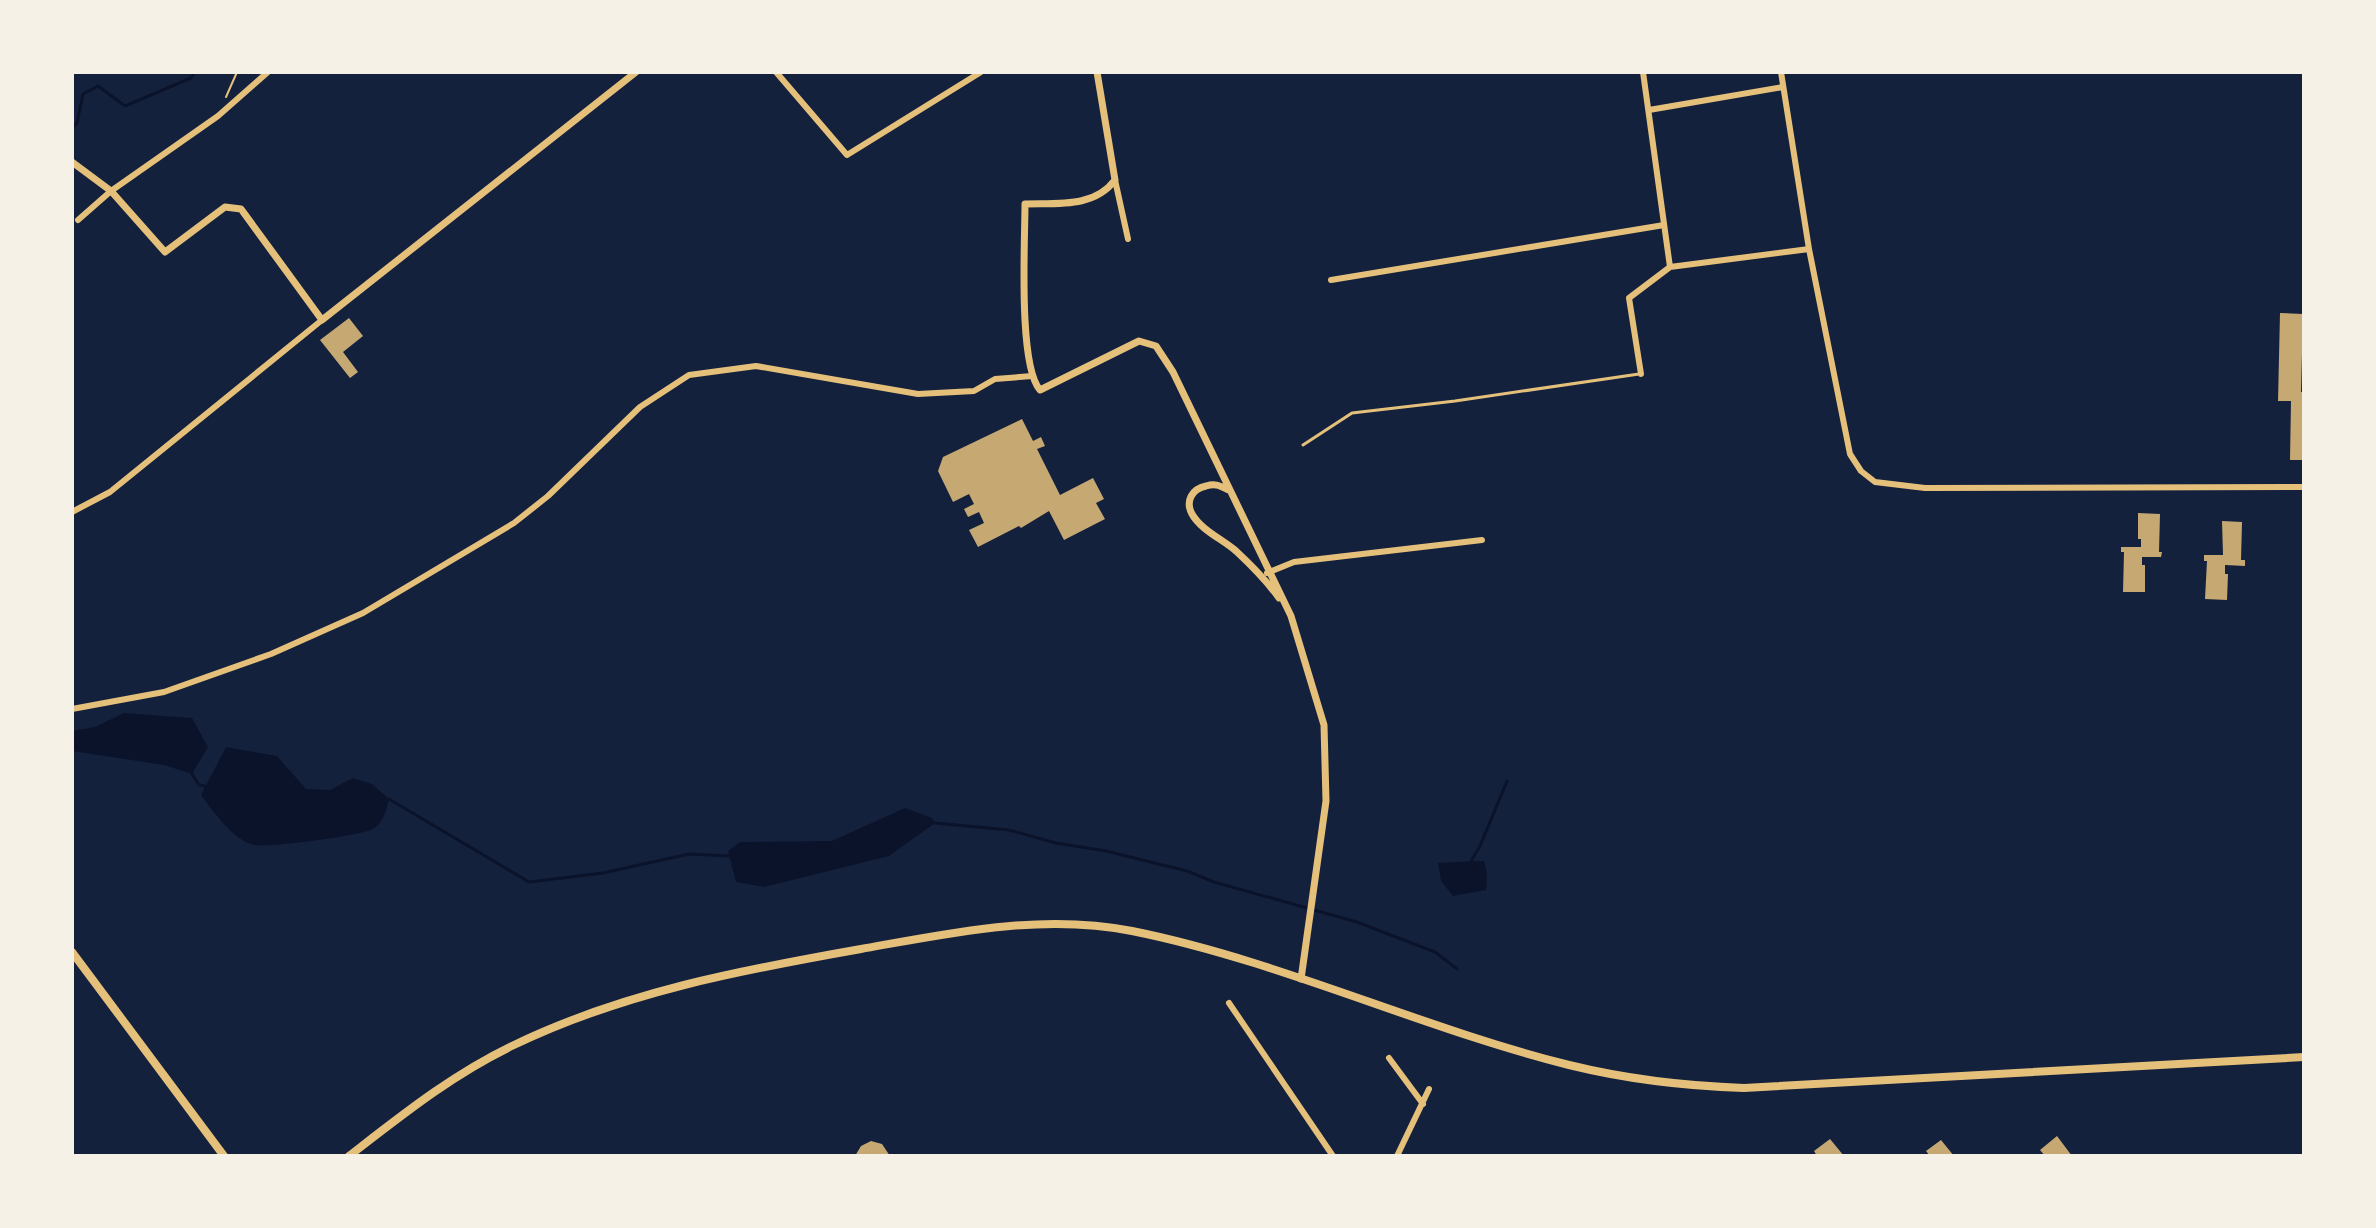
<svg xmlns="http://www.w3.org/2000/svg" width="2376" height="1228" font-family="Commissioner,sans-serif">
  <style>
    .water { fill: #0b132b }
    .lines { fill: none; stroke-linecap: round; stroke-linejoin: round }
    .stream { stroke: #0b132b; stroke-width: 3 }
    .building { fill: #c6a872 }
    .path { stroke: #e5c07b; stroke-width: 2 }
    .service { stroke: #e5c07b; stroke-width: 3 }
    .minor { stroke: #e5c07b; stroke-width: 6 }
    .tertiary { stroke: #e5c07b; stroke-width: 7 }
    .secondary { stroke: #e5c07b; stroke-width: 8 }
  </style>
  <rect width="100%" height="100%" fill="#14213d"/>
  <path class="water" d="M124,713l68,5 16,29 -16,27 -28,-9 -92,-14v-20l23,-4z
    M226,747l51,9 29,33 24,1 23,-12 19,6 17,15c-3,13 -6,25 -18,31 -15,6 -102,18 -117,15 -21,-5 -41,-34 -53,-50z
    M905,808l27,10 3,5 -46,33 -125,31 -28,-5 -8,-31 12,-9 92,-1z
    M1477,861h7l3,13 -1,16 -33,6 -12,-15 -3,-18z"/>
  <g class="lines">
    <path class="stream" d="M72,128l5,-5 6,-29 15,-8 27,20 66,-28 4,-6
      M192,774l7,11 6,1
      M389,799l140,83 74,-9 86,-19 39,2
      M935,823l74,7 47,13 50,8 81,20 27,11 143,40 78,30 22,17
      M1471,861l9,-15 27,-65"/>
  </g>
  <path class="building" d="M2280,313l23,1 -2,78h3v68h-14l1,-59h-13z
    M349,318l14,18 -20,16 15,20 -8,6 -30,-38z
    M1022,419l11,22 8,-4 4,9 -8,3 23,46 33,-17 11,21 -8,4 9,16 -41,21 -15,-29 -28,17 -2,-2 -41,21 -9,-17 15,-7 -5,-11 -11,5 -4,-8 10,-5 -5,-10 -16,8 -15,-31 5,-14z
    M2138,513l22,1 -1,38h3l-1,5h-19v8h3v27h-22l1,-40h-3v-5h20v-8h-3z
    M2222,521l20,1 -1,38h4v6l-20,-1v9h3l-1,26 -22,-1 2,-38h-3v-6h19z
    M2057,1136l15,20h-27l-5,-6z
    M1830,1139l14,17h-27l-3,-5z
    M1941,1140l13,16h-24l-4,-5z
    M871,1141l11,3 8,12h-35l6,-10z"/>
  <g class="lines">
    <path class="path" d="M226,97l11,-25"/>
    <path class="service" d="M1303,445l49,-32 103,-12 184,-27"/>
    <path class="minor" d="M776,72l71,83 134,-83
      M1643,72l27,195
      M1781,72l28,177 41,205 11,17 14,11 50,6 379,-1
      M1649,110l134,-23
      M1115,180l13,59
      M78,220l33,-29 107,-75 50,-44
      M1331,280l333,-55
      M1641,374l-12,-76 41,-31 139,-18
      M72,512l38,-20 212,-172
      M1267,573l27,-11 188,-22
      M72,709l92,-17 107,-38 92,-41 151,-90 34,-27 92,-89 49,-32 67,-9 162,28 56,-3 21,-12 37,-3
      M1229,1003l104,153
      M1389,1058l34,46
      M1397,1156l32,-67"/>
    <path class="tertiary" d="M1097,72l18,108c-21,28 -57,23 -90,24 0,36 -7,161 15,186l99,-49 17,5 17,26 118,244 33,109 2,76 -25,178
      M72,162l39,29 54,61 60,-45 16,2 81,111 314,-248
      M1229,490c-9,-4 -13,-7 -23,-4 -14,3 -21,15 -14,28 9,16 30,25 44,37 15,14 31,30 43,47"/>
    <path class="secondary" d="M72,952l152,204
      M349,1156c53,-41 104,-82 165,-111 110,-53 228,-75 347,-96 89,-16 181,-36 271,-18 149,30 289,97 437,134 57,14 116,21 175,23l560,-31"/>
  </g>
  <rect width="2376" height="1228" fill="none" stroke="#f6f1e7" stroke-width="148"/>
</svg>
